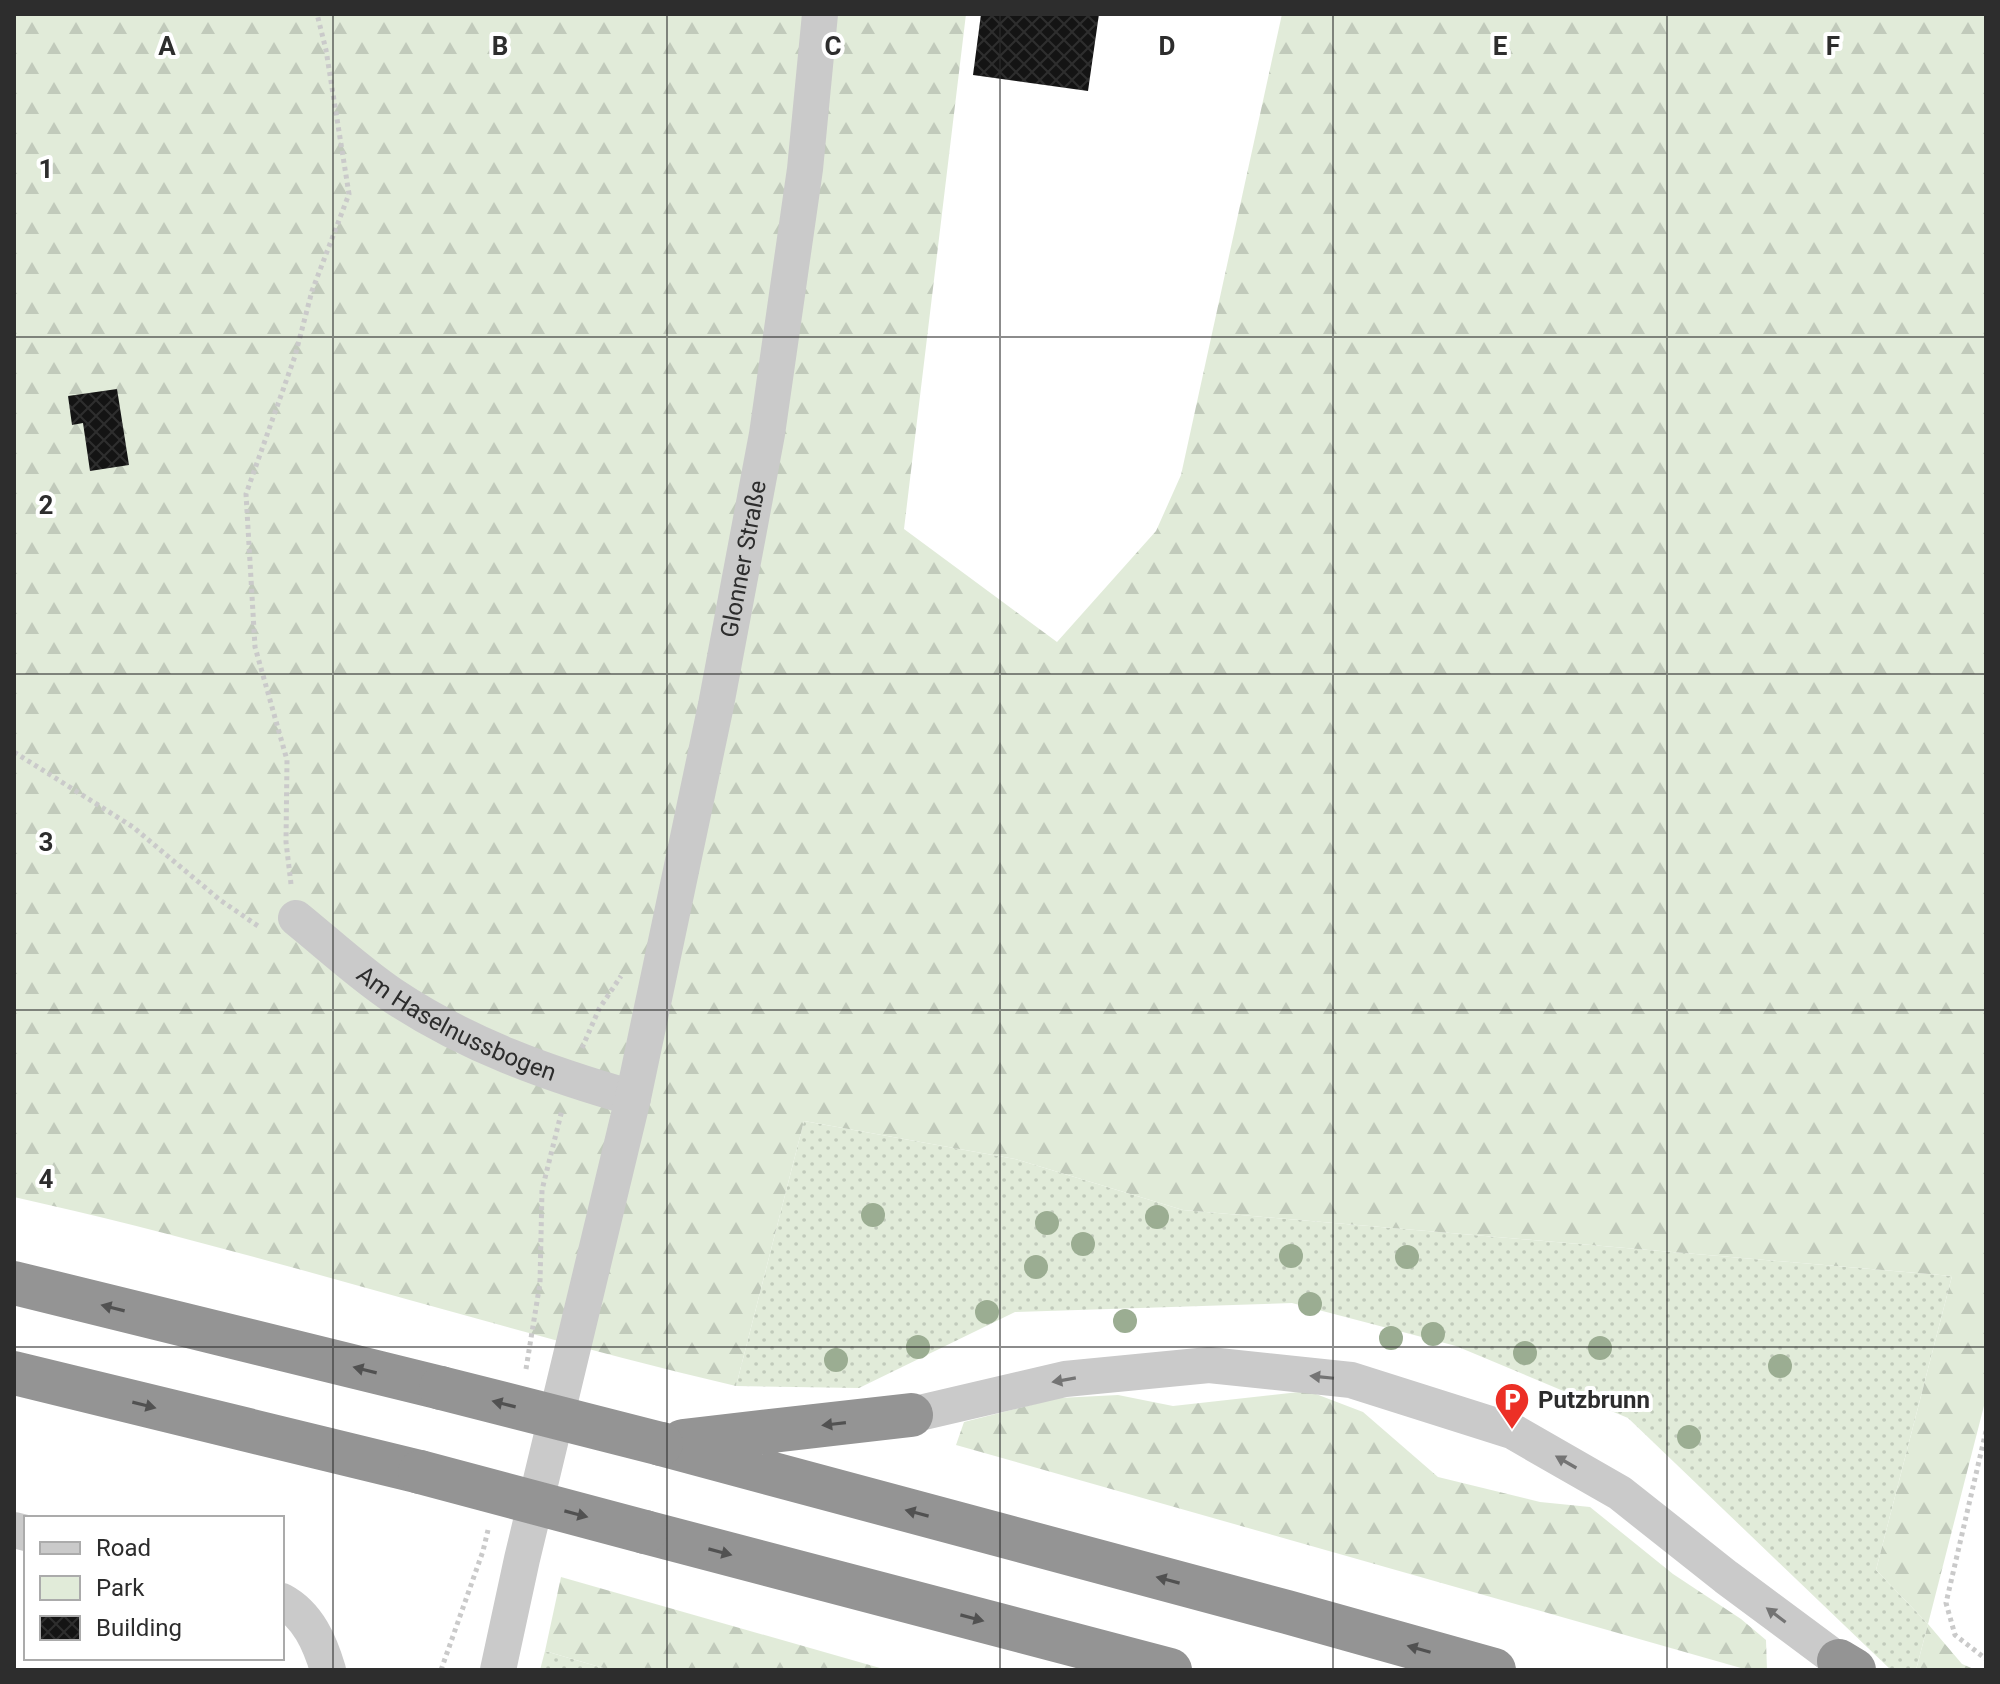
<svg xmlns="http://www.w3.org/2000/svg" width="2000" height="1684" font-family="Roboto,sans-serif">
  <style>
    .green { fill: url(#green-dots) }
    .forest { fill: url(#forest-firs) }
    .building { fill: url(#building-cross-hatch) }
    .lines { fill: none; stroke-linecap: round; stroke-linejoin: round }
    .path { stroke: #cacaca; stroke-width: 5; stroke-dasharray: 4 4; stroke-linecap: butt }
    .minor { stroke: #cacaca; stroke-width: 36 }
    .highway { stroke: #949494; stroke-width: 44 }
    .highway-bridge { stroke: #949494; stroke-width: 44 }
    .tree { fill: #9bad92 }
    .oneway { fill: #515151 }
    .oneway2 { fill: #747474 }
    .grid { fill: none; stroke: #2d2d2d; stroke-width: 2; stroke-opacity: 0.55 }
    .labels { text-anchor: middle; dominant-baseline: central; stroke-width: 8; stroke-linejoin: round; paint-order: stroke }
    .street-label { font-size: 24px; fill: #2d2d2d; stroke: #fff }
    .poi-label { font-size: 24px; font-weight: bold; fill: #2d2d2d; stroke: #fff; text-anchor: start }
    .grid-label { font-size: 26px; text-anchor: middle; font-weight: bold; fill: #2d2d2d; stroke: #fff; stroke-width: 8; stroke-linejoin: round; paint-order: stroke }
  </style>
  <defs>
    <pattern id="green-dots" width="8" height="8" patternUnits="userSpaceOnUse" patternTransform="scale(2)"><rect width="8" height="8" fill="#e1ebd9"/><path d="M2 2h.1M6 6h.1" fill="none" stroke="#c1cabb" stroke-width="1.8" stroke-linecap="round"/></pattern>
    <pattern id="forest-firs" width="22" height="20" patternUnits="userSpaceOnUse" patternTransform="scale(2)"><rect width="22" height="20" fill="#e1ebd9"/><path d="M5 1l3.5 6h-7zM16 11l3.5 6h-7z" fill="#c1cabb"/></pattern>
    <pattern id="building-cross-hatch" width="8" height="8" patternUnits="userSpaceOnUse" patternTransform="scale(2)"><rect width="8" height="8" fill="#141414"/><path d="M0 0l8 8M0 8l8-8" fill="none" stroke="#2e2e2e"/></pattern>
  </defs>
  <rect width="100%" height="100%" fill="#fff"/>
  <path class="green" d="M804,1121l211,38 168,51 769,66 -76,294 52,54 -12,46h-25l-263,-252 -172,-72 -164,-43 -277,9 -156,76 -123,-2z
    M545,1651l65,19h-70z"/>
  <path class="forest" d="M14,14h952l-62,515 153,113 99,-111 25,-56 101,-461h704v1384l-58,226 34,40 14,6h-60l12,-46 -52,-54 76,-294 -769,-66 -168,-51 -211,-38 -68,265c-242,-57 -479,-135 -722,-189z
    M1308,1391l55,21 75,65 102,25 50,5 83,67 68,45 25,21 1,30h-19l-792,-225 8,-23 95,-24 59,-3 55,11z
    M561,1577l326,93h-277l-65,-19z"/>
  <path class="building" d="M981,14h118l-11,77 -115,-16z
    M117,389l12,76 -39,6 -7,-48 -11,2 -4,-29z"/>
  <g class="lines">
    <path class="path" d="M14,752l119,75 87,73 38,26h3
      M291,884l-5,-42 1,-82 -32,-113 -9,-153 49,-138 17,-65 37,-97 -23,-144 -9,-36
      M582,1048l17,-39 22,-33
      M526,1369l14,-86 2,-93 20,-80
      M1986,1431l-40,172 9,32 31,24
      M441,1670l42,-119 5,-21"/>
    <g class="minor">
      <path id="s1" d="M296,918c31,25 62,54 96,77 73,49 156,79 241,103"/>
      <path d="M911,1415l154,-36 144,-14 142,15 161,51 108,62 106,84 113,84"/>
      <path d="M14,1530l12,3"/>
      <path d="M282,1601c26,14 38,42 46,69"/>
      <path id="s2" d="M498,1670l24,-111 111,-461 83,-393 51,-271 38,-265 15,-155"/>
    </g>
    <path class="highway" d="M14,1283l427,105
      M14,1373l406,99
      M683,1441l228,-26
      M661,1444l626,168 207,58
      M645,1532l525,138
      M1839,1661l15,9"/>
    <path class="highway-bridge" d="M441,1388l220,56
      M420,1472l225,60"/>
  </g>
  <g class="tree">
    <circle cx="873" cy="1215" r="12"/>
    <circle cx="1157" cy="1217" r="12"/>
    <circle cx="1047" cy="1223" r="12"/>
    <circle cx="1083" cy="1244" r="12"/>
    <circle cx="1291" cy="1256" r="12"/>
    <circle cx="1407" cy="1257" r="12"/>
    <circle cx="1036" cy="1267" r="12"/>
    <circle cx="1310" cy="1304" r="12"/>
    <circle cx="987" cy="1312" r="12"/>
    <circle cx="1125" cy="1321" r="12"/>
    <circle cx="1433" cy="1334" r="12"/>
    <circle cx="1391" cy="1338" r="12"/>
    <circle cx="918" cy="1347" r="12"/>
    <circle cx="1600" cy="1348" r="12"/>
    <circle cx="1525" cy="1353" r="12"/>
    <circle cx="836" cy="1360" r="12"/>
    <circle cx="1780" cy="1366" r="12"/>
    <circle cx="1689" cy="1437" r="12"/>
  </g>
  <defs><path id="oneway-solid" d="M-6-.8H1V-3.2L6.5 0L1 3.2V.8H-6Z" transform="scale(2)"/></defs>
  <g class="oneway">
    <use href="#oneway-solid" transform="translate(113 1308) rotate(-166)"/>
    <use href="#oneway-solid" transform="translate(365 1370) rotate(-166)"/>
    <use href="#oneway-solid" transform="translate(504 1404) rotate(-166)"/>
    <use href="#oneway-solid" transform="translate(144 1405) rotate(14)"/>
    <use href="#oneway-solid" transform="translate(834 1424) rotate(173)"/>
    <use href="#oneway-solid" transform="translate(917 1513) rotate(-165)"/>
    <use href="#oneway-solid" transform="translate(576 1514) rotate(15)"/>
    <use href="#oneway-solid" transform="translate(720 1552) rotate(15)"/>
    <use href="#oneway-solid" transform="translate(1168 1580) rotate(-165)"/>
    <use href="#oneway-solid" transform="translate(972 1618) rotate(15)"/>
    <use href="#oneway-solid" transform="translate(1419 1649) rotate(-164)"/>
  </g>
  <g class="oneway2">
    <use href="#oneway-solid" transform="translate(1322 1377) rotate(-174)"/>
    <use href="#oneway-solid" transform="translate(1064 1380) rotate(170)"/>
    <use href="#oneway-solid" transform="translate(1566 1462) rotate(-150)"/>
    <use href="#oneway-solid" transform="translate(1776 1615) rotate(-143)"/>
  </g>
  <path class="grid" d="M333,14v1656M667,14v1656M1000,14v1656M1333,14v1656M1667,14v1656M14,337h1972M14,674h1972M14,1010h1972M14,1347h1972"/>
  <defs>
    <symbol id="parking-pin" viewBox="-11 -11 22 30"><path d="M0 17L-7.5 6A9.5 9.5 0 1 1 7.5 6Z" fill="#ec3026" stroke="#fff"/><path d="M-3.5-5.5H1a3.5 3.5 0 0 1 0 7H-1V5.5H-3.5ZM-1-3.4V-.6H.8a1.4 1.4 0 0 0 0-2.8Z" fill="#fff"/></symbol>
  </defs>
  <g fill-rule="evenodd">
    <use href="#parking-pin" x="1492" y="1380" width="40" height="54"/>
  </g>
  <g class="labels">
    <g class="street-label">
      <text stroke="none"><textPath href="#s2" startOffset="1138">Glonner Straße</textPath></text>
      <text stroke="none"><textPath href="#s1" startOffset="194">Am Haselnussbogen</textPath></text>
    </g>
    <g class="poi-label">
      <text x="1538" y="1400">Putzbrunn</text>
    </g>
  </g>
  <g class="grid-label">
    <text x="167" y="55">A</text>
    <text x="500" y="55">B</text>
    <text x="833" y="55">C</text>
    <text x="1167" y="55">D</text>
    <text x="1500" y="55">E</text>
    <text x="1833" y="55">F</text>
    <text x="46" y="178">1</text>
    <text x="46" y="514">2</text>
    <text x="46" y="851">3</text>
    <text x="46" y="1188">4</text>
  </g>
  <rect width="2000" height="1684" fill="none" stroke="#2d2d2d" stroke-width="32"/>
  <rect x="24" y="1516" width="260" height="144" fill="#ffffff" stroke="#ababab" stroke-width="2"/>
  <rect x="40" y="1542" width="40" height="12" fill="#cacaca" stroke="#ababab" stroke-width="2"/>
  <text x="96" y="1556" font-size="24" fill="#2d2d2d">Road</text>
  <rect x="40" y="1576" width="40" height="24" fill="#e1ebd9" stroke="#ababab" stroke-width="2"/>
  <text x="96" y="1596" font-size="24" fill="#2d2d2d">Park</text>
  <rect x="40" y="1616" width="40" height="24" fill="url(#building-cross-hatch)" stroke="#ababab" stroke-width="2"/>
  <text x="96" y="1636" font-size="24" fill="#2d2d2d">Building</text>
</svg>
